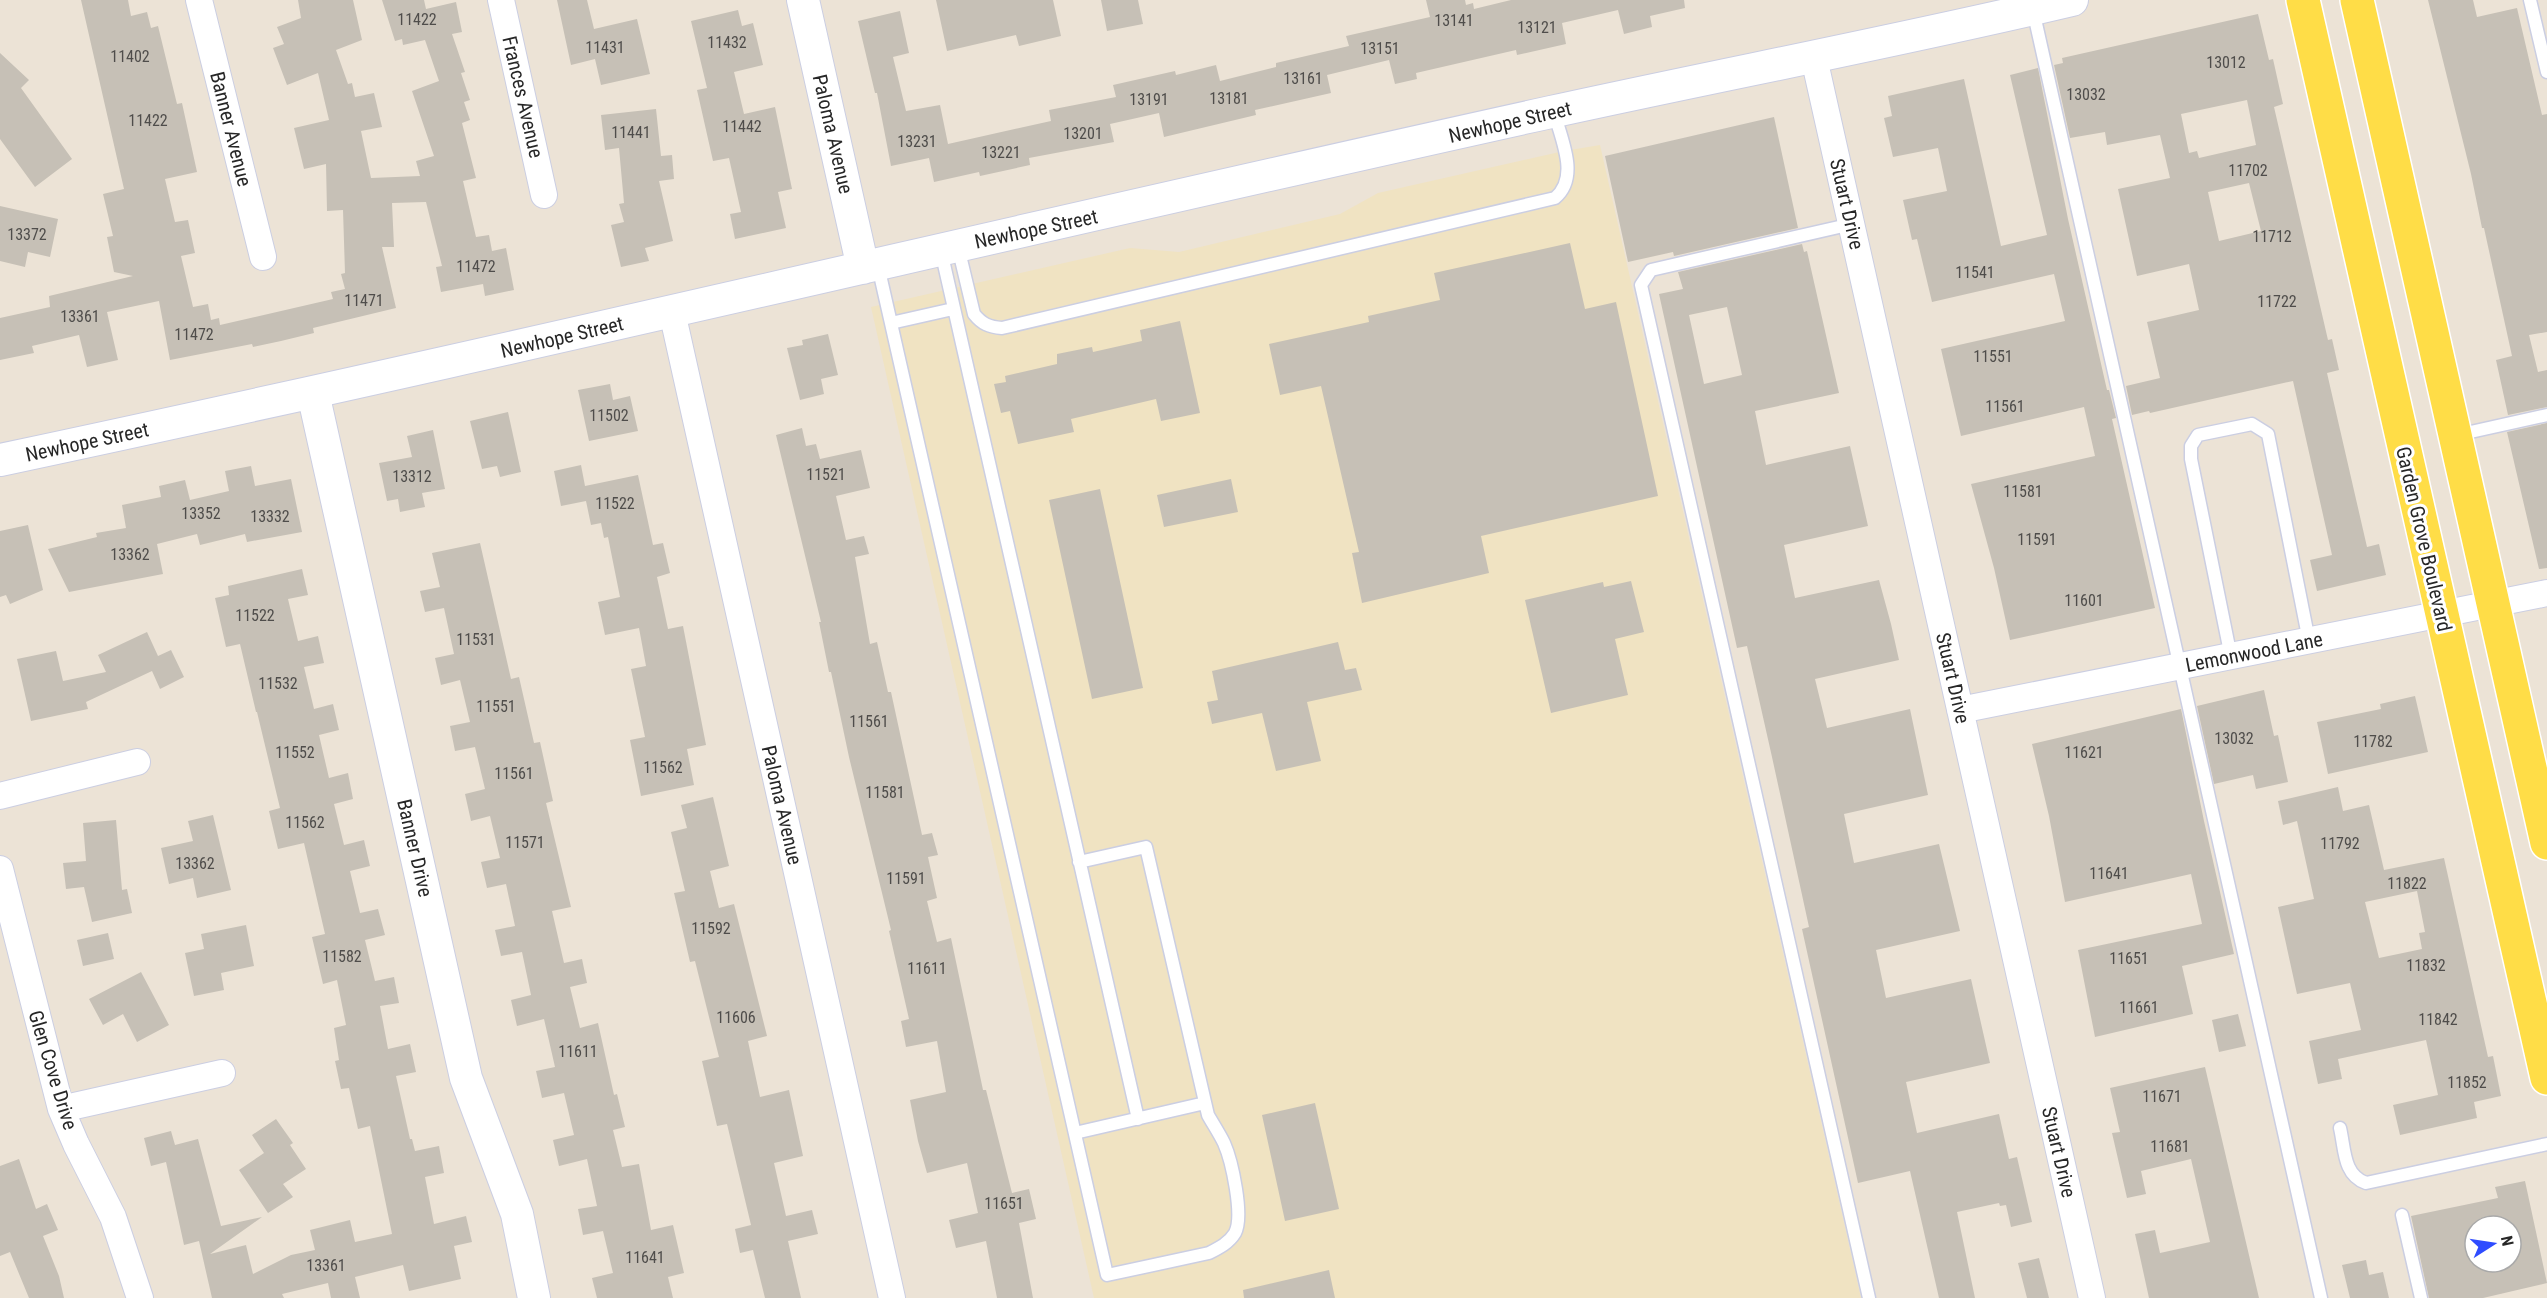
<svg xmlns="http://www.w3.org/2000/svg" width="2547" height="1298" font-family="'Roboto Condensed',sans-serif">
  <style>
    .education { fill: #f0e3c2 }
    .building { fill: #c6c0b6; fill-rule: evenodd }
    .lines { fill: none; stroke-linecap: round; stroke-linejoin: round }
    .service-casing { stroke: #cbcee2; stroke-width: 15 }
    .minor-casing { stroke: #cbcee2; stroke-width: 28 }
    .tertiary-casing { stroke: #cbcee2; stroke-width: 34 }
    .primary-casing { stroke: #fff; stroke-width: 36 }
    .service { stroke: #fff; stroke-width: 12 }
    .minor { stroke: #fff; stroke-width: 26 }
    .tertiary { stroke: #fff; stroke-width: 32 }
    .primary { stroke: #ffdd47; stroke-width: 33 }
    .labels { text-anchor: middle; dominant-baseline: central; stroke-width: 6; stroke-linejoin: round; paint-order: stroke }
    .number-label { font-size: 16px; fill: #4f4d4b }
    .street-label { font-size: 20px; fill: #272727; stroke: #fff }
  </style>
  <rect width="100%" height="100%" fill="#ece3d6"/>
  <path class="education" d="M1600,145l261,1153h-767l-223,-991 259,-59 49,4 161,-38 38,-21 186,-42z"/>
  <path class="building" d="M81,0h47l3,16 16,-4 4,16 7,-2 19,78 5,-1 15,69 -32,7 10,43 13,-2 7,33 -14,3 12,51 15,-3 3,16 8,-2 1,7 113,-26 -2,-7 14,-3 -4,-15 4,-1 -2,-63 -16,1 -1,-47 -22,5 -10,-41 35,-8 -11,-47 -31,12 -14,-37 11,-4 -7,-17 24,-9 -3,-18h55l9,40 -26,10 12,34 4,-1 3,14 19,-4 8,34 -21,4 10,47 49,-2 -4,-15 18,-5 -22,-65 27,-10 -14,-41 -22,5 -1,-6 -7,2 -13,-41h42l2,9 30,-7 6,30 -10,2 13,38 -4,1 9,27 -6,2 6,18 -8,3 14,55 -13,3 13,56 13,-2 3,16 14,-3 8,42 -29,6 -2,-12 -42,8 -5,-25 6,-1 -16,-64 -34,1 2,44h-12l14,61 -83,20 1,5 -33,8 -28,6 -1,-3 -82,16 -11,-59 -52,11 11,48 -31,7 -8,-32 -47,11 2,7 -34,7v-42l50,-11 -1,-11 84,-20 -19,-4 -7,-35 6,-1 -10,-42 21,-5z
    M557,0h30l7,29 43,-10 13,55 -49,11 -6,-26 -24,6z
    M936,0h117l8,36 -42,10 -3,-11 -69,16z
    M1101,0h37l5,24 -36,7z
    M1426,0h39l1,5 7,-2 1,6 37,-9h173l1,8 -35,8 2,11 -28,7 -6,-24 -56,13 4,21 -49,11 -1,-5 -100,23 1,6 -22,5 -6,-24 -62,15 4,18 -76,17 1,5 -92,22 -5,-24 -49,11 4,18 -85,16 1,7 -50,11 -1,-4 -45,10 -5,-24 -38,8 -14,-73h-2l-17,-72 42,-10 9,42 -16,4 13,54 34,-6 8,39 103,-23 -2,-11 67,-13 -3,-12 62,-14 1,4 40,-10 4,16 56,-14v-4l73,-17 -3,-10 84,-19z
    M2428,0h45l4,17 40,-9 25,107 5,-1v218l-18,3 9,37 9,-2v37l-39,8 -12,-55 16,-4 -28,-128h-2l-11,-54z
    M738,10l4,16 11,-3 10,42 -29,7 10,42 31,-7 17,82 -14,3 8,36 -51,11 -5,-25 11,-2 -12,-54 -16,3 -16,-71 10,-2 -16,-67z
    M2258,14l11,46 4,-1 10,45 -9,3 54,233 4,-1 7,31 -12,3 40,174 12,-3 7,31 -69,16 -7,-31 22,-5 -39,-174 -143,32 -1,-2 -17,4 -6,-29 34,-8 -13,-56 52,-12 -10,-46 -52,12 -19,-87 52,-11 -10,-43 -53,10 -2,-13 -35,6 -16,-73 9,-2 -1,-5zM2247,100l9,45 -57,13 -2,-7 -8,2 -8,-39zM2249,183l12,48 -42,10 -11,-49z
    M0,53l29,27 -8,8 51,71 -37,28 -35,-48z
    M2038,68l30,151 39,171h2l7,28 -4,1 43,189 -145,32 -16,-72 -23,-84 124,-28 -11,-49 -123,29 -20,-87 124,-28 -11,-47 -122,28 -15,-63 -5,1 -9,-40 44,-9 -9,-43 -45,9 -9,-39 8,-2 -4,-20 76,-17 37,167 46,-11 -37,-160z
    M656,109l5,47 11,-1 2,24 -15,2 14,60 -28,7 4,13 -28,6 -10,-42 13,-3 -5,-18 5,-1 -5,-55 -14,2 -4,-35z
    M1774,117l24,111 -124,28 -1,-4 -45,10 -23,-106z
    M0,206l58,13 -8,38 -22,-5 -3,15 -25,-6z
    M1570,243l15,66 31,-7 42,194 -177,40 8,37 -127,30 -10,-50 7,-1 -38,-166 -41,9 -11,-51 100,-22 -1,-6 72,-16 -6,-27z
    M1802,244l2,8 3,-1 32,142 -84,18 11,54 84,-19 18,80 -84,19 11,53 84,-18 12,44 8,36 -84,19 12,49 83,-19 18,86 -84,19 10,49 85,-19 21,87 -84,19 10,48 85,-19 19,84 -84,19 11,51 82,-19 10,45 8,-2 15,65 -21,5 -5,-22 -6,1 -1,-3 -42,9 18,86h-36l-29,-127 -52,12 -56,-254 7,-2 -37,-170 -25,-111 -10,2 -78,-354 24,-5 -5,-17zM1727,307l15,68 -38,9 -15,-69z
    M1180,321l20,92 -39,8 -5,-22 -85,20 3,13 -56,12 -8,-33 -9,2 -7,-29 12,-2 -1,-6 52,-12v-10l35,-7 1,5 49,-11 -2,-11z
    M828,334l10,41 -17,4 3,15 -24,6 -13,-52 16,-3 -1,-5z
    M610,384l3,16 17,-4 8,35 -49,10 -11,-51z
    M508,412l13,60 -21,5 -3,-11 -15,3 -12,-48z
    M2547,423v145l-8,1 -32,-137z
    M802,428l4,18 10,-2 4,15 41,-9 9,38 -34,8 10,44 18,-4 5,18 -14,3 15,87 7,-2 11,50h3l31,143 10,-2 6,22 -10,2 9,41 -10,3 10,41 14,-4 32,152h3l26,103 17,-4 7,30 -17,4 14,75h-36l-11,-57 -30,7 -7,-28 29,-7 -11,-50 -40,10 -9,-32 -8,-41 36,-8 -9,-51 -31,6 -5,-26 8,-2 -20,-88 2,-1 -42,-173 -18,-85h-2l-10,-50h2l-45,-187z
    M433,430l12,59 -23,4 3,14 -25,5 -2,-13 -11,2 -8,-38 33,-6 -5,-21z
    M581,465l4,21 53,-11 15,70 10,-2 7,30 -13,4 11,52 15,-3 23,119 -19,4 7,36 -53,11 -11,-56 15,-3 -14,-68 15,-3 -7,-38 -34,7 -7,-33 22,-5 -12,-60 -4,1 -3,-15 -10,2 -5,-24 -25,5 -7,-35z
    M251,466l4,20 36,-7 11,53 -55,10 -2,-8 -45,11 -3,-11 -40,10 6,30 -94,18 -21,-43 49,-12 -1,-4 30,-5 -4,-23 39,-8 -2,-11 26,-6 5,20 39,-9 -4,-20z
    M1231,479l7,33 -74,15 -7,-32z
    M1100,489l43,199 -51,11 -43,-199z
    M28,525l15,65 -33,14 -4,-9 -6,2v-66z
    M480,543l31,136 8,-2 15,66 6,-1 13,59 -7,2 25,104 -19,4 12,52 18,-4 5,24 -17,4 10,41 18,-5 16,72 3,-1 8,33 -12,3 9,37 17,-3 12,66 22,-5 11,48 -16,4 5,21h-76l-5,-20 21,-5 -10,-42 -20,4 -5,-26 19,-3 -10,-47 -28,7 -6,-26 21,-5 -10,-42 -22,5 -6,-27 19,-4 -11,-48 -27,7 -6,-26 20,-5 -9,-43 -21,4 -6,-26 20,-4 -9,-42 -19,4 -6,-26 19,-4 -10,-42 -19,5 -6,-27 20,-5 -10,-42 -20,4 -5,-25 20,-4 -10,-42 -19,5 -6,-27 19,-4 -10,-46 -19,4 -5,-21 20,-4 -8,-34z
    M302,569l6,26 -20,4 10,42 20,-5 6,27 -20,4 10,42 19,-5 6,26 -20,5 10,43 19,-5 5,26 -19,5 10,41 20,-5 6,26 -20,5 10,42 18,-4 7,26 -20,5 10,41 19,-4 5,26 -19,3 8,43 22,-5 6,28 -20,4 14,63h2l3,12 24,-5 5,27 -19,4 9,47 32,-8 6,26 -18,4 7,33 -52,12 -6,-26 -48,12 5,21h-29l-3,-15 -46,11 2,4h-72l-13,-57 -15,4 -18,-83 -15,4 -7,-28 27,-7 4,14 23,-6 23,87 41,-9 -52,37 36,-9 7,29 38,-19 24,-5 -5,-20 40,-10 5,22 37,-8 -22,-108 -12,3 -9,-41 -8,1 -6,-28 4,-1 -5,-32 12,-3 -9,-45 -14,4 -11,-47 13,-3 -21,-91 -26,6 -9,-38 11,-3 -23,-96h-1l-16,-68 -14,3 -11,-49 14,-3 -1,-9z
    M1631,581l13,51 -29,7 13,56 -77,18 -26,-113 78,-18 1,5z
    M147,632l11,24 13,-6 13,27 -24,12 -8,-18 -66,31 2,7 -57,12 -14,-62 39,-8 7,30 43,-9 -8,-17z
    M1338,642l7,28 11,-2 6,22 -55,12 14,59 -45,10 -14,-58 -50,11 -5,-22 11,-2 -6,-29z
    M2264,690l10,46 4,-1 10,47 -32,7 -3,-14 -39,9 -17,-78z
    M2415,696l13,56 -100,22 -11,-52 64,-13 -1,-5z
    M2181,709l23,112 30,133 -52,12 11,48 -98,23 -17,-87 124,-26 -11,-50 -126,28 -16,-86 -17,-72z
    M2338,787l5,24 26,-6 15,65 60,-12 44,199 5,-1 8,40 -27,6 3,16 -77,17 -7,-30 45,-10 -12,-55 -88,19 4,20 -24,5 -9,-43 52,-11 -11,-47 -53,11 -19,-87 36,-8 -17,-78 -14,4 -5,-24zM2417,891l8,41 -6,1 3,16 -43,9 -14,-56z
    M713,797l16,69 -19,5 9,37 15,-4 33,132 -19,5 12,56 29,-7 14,66 -29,7 12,53 26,-6 6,24 -30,7 13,57h-36l-12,-48 -13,3 -5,-24 16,-4 -24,-101 -10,2 -15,-65 17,-4 -24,-96 -5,1 -16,-69 11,-2 -14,-59 16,-4 -6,-23z
    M213,815l18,75 -34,8 -4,-20 -24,6 -8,-36 32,-7 -5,-20z
    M116,820l6,70 5,-1 5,24 -40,9 -8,-35 -18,2 -3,-26 23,-2 -3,-38z
    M246,925l8,41 -33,7 3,17 -30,6 -9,-43 19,-4 -3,-15z
    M108,933l6,26 -31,7 -6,-26z
    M141,972l28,53 -32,17 -14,-28 -20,11 -14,-26z
    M2238,1014l8,32 -27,6 -7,-32z
    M2205,1067l54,231h-110l-14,-64 20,-4 5,23 50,-11 -19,-83 -50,12 5,23 -19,4 -15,-65 8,-1 -10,-44z
    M1315,1103l24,106 -54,12 -23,-106z
    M276,1119l17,24 -3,2 16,24 -23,15 10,13 -25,16 -29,-43 25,-17 -12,-18z
    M19,1159l17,50 11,-5 11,26 -15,6 16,40 5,22h-35l-19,-46 -10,4v-90z
    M2525,1181l22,102 -64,15h-54l-18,-82 87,-18 -3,-11zM2475,1226h36v36h-36z
    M2039,1258l10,40h-22l-9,-35z
    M2366,1260l3,15 14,-3 6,26h-39l-8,-33z
    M1329,1270l6,28h-91l-1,-8z"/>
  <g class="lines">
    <defs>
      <path id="service" d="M2530,0l17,72
        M2033,10l288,1288
        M1852,224l-201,46 -10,15 228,1013
        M958,247l16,67c8,10 15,13 28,14l553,-130c25,-21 6,-59 -1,-86
        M941,251l197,868
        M878,266l229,1009 102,-22c10,-5 20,-10 26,-20 9,-17 -3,-72 -11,-90 -5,-10 -11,-19 -16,-28l-62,-268 -67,15
        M891,323l62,-14
        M2457,435l90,-20
        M2231,657l-40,-198v-13l7,-11 54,-11 16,10 41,207
        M2340,1128c5,21 3,47 26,55l181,-39
        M1075,1133l130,-30
        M2402,1215l19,83"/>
      <path id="minor" d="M199,0l64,257
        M501,0l43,195
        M1814,58l278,1240
        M672,312l220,986
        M1960,710l587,-117
        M0,796l137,-34
        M0,869l61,240 15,35 37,73 27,81
        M61,1109l161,-36"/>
      <path id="tertiary" d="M803,0l60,268
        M313,393l153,685 51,136 17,84
        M0,460c518,-110 1033,-234 1551,-348 173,-38 348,-71 521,-112"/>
      <path id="primary" d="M2303,0l244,1078
        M2357,0l190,843"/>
    </defs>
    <use href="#service" class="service-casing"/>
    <use href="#minor" class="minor-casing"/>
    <use href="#tertiary" class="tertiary-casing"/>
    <use href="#primary" class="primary-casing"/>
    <use href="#service" class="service"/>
    <use href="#minor" class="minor"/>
    <use href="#tertiary" class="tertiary"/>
    <use href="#primary" class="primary"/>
  </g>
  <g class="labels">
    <g class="number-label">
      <text x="417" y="19">11422</text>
      <text x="1454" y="20">13141</text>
      <text x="1537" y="27">13121</text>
      <text x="727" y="42">11432</text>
      <text x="605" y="47">11431</text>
      <text x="1380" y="48">13151</text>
      <text x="130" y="56">11402</text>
      <text x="2226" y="62">13012</text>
      <text x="1303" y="78">13161</text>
      <text x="2086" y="94">13032</text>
      <text x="1229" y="98">13181</text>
      <text x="1149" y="99">13191</text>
      <text x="148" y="120">11422</text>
      <text x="742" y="126">11442</text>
      <text x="631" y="132">11441</text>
      <text x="1083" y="133">13201</text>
      <text x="917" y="141">13231</text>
      <text x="1001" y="152">13221</text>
      <text x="2248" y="170">11702</text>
      <text x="27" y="234">13372</text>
      <text x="2272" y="236">11712</text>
      <text x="476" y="266">11472</text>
      <text x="1975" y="272">11541</text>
      <text x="364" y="300">11471</text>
      <text x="2277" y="301">11722</text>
      <text x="80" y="316">13361</text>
      <text x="194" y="334">11472</text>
      <text x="1993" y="356">11551</text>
      <text x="2005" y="406">11561</text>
      <text x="609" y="415">11502</text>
      <text x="826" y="474">11521</text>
      <text x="412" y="476">13312</text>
      <text x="2023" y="491">11581</text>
      <text x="615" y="503">11522</text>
      <text x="201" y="513">13352</text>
      <text x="270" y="516">13332</text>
      <text x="2037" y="539">11591</text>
      <text x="130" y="554">13362</text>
      <text x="2084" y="600">11601</text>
      <text x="255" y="615">11522</text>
      <text x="476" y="639">11531</text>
      <text x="278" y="683">11532</text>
      <text x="496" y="706">11551</text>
      <text x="869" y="721">11561</text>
      <text x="2234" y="738">13032</text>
      <text x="2373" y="741">11782</text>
      <text x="295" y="752">11552</text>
      <text x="2084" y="752">11621</text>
      <text x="663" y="767">11562</text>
      <text x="514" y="773">11561</text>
      <text x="885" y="792">11581</text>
      <text x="305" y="822">11562</text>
      <text x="525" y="842">11571</text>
      <text x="2340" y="843">11792</text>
      <text x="195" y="863">13362</text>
      <text x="2109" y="873">11641</text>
      <text x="906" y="878">11591</text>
      <text x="2407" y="883">11822</text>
      <text x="711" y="928">11592</text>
      <text x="342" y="956">11582</text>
      <text x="2129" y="958">11651</text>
      <text x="2426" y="965">11832</text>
      <text x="927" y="968">11611</text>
      <text x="2139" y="1007">11661</text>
      <text x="736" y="1017">11606</text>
      <text x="2438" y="1019">11842</text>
      <text x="578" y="1051">11611</text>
      <text x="2467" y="1082">11852</text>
      <text x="2162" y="1096">11671</text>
      <text x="2170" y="1146">11681</text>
      <text x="1004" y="1203">11651</text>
      <text x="645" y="1257">11641</text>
      <text x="326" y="1265">13361</text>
    </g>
    <g class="street-label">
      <text transform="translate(523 97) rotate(77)">Frances Avenue</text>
      <text transform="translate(1510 122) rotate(-13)">Newhope Street</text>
      <text transform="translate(231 129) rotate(76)">Banner Avenue</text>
      <text transform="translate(833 134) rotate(77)">Paloma Avenue</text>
      <text transform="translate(1847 204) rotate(77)">Stuart Drive</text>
      <text transform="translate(1036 229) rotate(-12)">Newhope Street</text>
      <text transform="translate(562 337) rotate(-13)">Newhope Street</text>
      <text transform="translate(87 442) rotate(-12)">Newhope Street</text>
      <text transform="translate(2424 539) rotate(77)">Garden Grove Boulevard</text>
      <text transform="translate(2254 652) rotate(-11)">Lemonwood Lane</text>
      <text transform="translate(1953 678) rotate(77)">Stuart Drive</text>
      <text transform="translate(782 805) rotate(77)">Paloma Avenue</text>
      <text transform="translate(415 848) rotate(77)">Banner Drive</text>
      <text transform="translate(53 1070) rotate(73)">Glen Cove Drive</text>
      <text transform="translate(2059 1152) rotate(77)">Stuart Drive</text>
    </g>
  </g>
  <g transform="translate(2493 1244) rotate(78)"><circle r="28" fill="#ffffff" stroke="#a9a9a9" stroke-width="1.5"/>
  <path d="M0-4.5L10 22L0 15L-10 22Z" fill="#2f4cff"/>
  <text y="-9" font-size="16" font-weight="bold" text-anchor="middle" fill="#272727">N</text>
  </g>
</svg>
